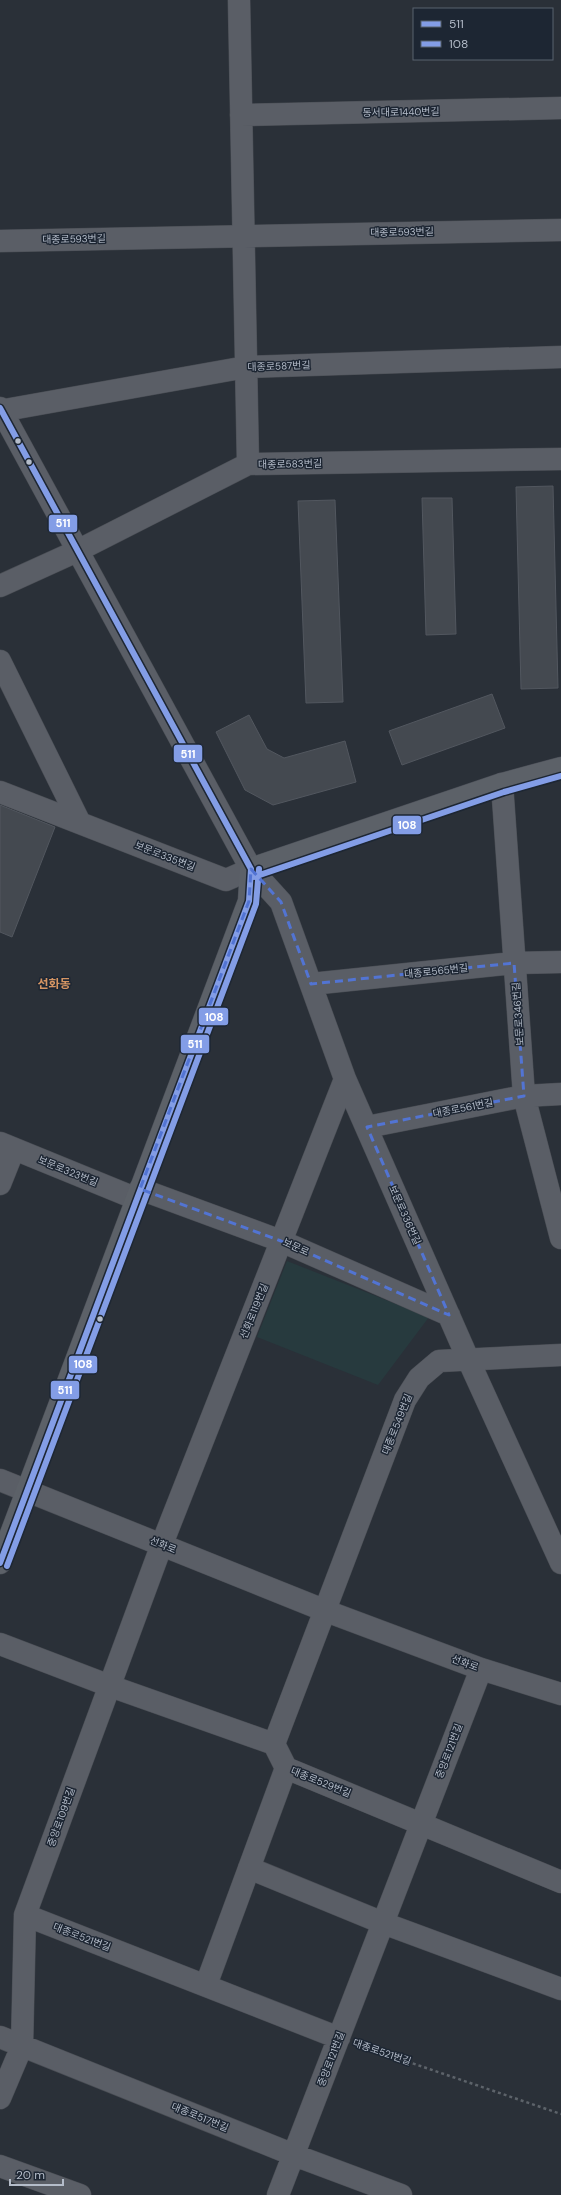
<svg xmlns="http://www.w3.org/2000/svg" width="561" height="2195" font-family="'DM Sans','Noto Sans KR',sans-serif">
  <style>
    .green { fill: #273a3e }
    .building { fill: #444950; stroke: #52575f }
    .lines { fill: none; stroke-linecap: round; stroke-linejoin: round }
    .minor-casing { stroke: #484c53; stroke-width: 23 }
    .major-casing { stroke: #484c55; stroke-width: 23 }
    .path { stroke: #5d636a; stroke-width: 2.5; stroke-dasharray: 3 3; stroke-linecap: butt }
    .minor { stroke: #5a5e66; stroke-width: 22 }
    .major { stroke: #5c6168; stroke-width: 22 }
    .bus-1-casing { stroke: #1d2633; stroke-width: 9 }
    .bus-2-casing { stroke: #1d2633; stroke-width: 9 }
    .bus-1 { stroke: #839de6; stroke-width: 6 }
    .bus-2 { stroke: #839de6; stroke-width: 6 }
    .marked { fill: none; stroke: #5274d3; stroke-width: 3; stroke-dasharray: 8 5; stroke-linejoin: round }
    .bus-dot { fill: #b4bcc9; stroke: #1d2633; stroke-width: 1.5 }
    .labels { text-anchor: middle; dominant-baseline: central; stroke-width: 3; stroke-linejoin: round; paint-order: stroke }
    .street-label { font-size: 10px; fill: #b4bcc9; stroke: #1d2633 }
    .quarter-label { font-size: 12px; font-weight: bold; fill: #d59563; stroke: #1d2633 }
    .line-badge { stroke: #1d2633; stroke-width: 1.5 }
    .badge-label { font-size: 11px; text-anchor: middle; font-weight: bold; fill: #fff }
  </style>
  <rect width="100%" height="100%" fill="#2a3038"/>
  <path class="green" d="M287,1261l142,56 -51,68 -121,-48z"/>
  <path class="building" d="M553,486l5,202 -37,1 -5,-202z
    M422,498h30l4,136 -30,1z
    M335,500l8,202 -37,1 -8,-202z
    M492,694l13,34 -103,37 -13,-34z
    M249,715l18,34 17,9 61,-17 11,41 -83,23 -28,-15 -29,-58z
    M0,805l55,22 -43,110 -12,-5z"/>
  <g class="lines">
    <defs>
      <path id="minor" d="M239,0l9,464
        M241,115l320,-7
        M0,241l561,-11
        M0,408l251,461 30,33 64,177 123,280 93,204
        M0,411l246,-44 315,-10
        M0,586l77,-35 171,-87 313,-5
        M0,661l80,162
        M502,784l22,312 37,142
        M0,792l226,88 25,-11
        M311,984l203,-21 47,-1
        M367,1127l157,-31 37,-2
        M0,1143l137,56
        M0,1184l14,-35
        M140,1189l141,52 168,74
        M0,1480l326,131 155,58 80,25
        M0,1644l110,42 164,58 12,24 275,114
        M274,1744l131,-344 14,-22 20,-17 122,-6
        M249,1868l134,55 178,66
        M25,1915l314,123
        M206,1985l80,-217
        M0,2037l294,118 107,40
        M0,2098l22,-52 3,-131 137,-371 183,-465
        M0,2166l80,29
        M278,2195l203,-526"/>
      <path id="major" d="M0,1563l249,-662 2,-32 251,-85 59,-16"/>
    </defs>
    <use href="#minor" class="minor-casing"/>
    <use href="#major" class="major-casing"/>
    <path class="path" d="M356,2044l205,70"/>
    <use href="#minor" class="minor"/>
    <use href="#major" class="major"/>
    <defs>
      <path id="bus-1" d="M0,408l251,461
        M0,1563l249,-662 2,-32"/>
      <path id="bus-2" d="M254,877l250,-85 57,-16
        M7,1566l249,-662 3,-35"/>
    </defs>
    <use href="#bus-1" class="bus-1-casing"/>
    <use href="#bus-2" class="bus-2-casing"/>
    <use href="#bus-1" class="bus-1"/>
    <use href="#bus-2" class="bus-2"/>
  </g>
  <path class="marked" d="M251,869l30,33 30,82 203,-21 10,133 -157,31 82,188 -168,-74 -141,-52 109,-288z"/>
  <g class="bus-dot">
    <circle cx="18" cy="441" r="3.5"/>
    <circle cx="29" cy="462" r="3.5"/>
    <circle cx="100" cy="1319" r="3.5"/>
  </g>
  <g class="labels">
    <g class="street-label">
      <text transform="translate(401 112) rotate(-1)">동서대로1440번길</text>
      <text transform="translate(402 232) rotate(-1)">대종로593번길</text>
      <text transform="translate(74 239) rotate(-1)">대종로593번길</text>
      <text transform="translate(279 366) rotate(-2)">대종로587번길</text>
      <text transform="translate(290 464) rotate(-1)">대종로583번길</text>
      <text transform="translate(165 856) rotate(21)">보문로335번길</text>
      <text transform="translate(436 971) rotate(-6)">대종로565번길</text>
      <text transform="translate(518 1014) rotate(-94)">보문로346번길</text>
      <text transform="translate(463 1108) rotate(-11)">대종로561번길</text>
      <text transform="translate(68 1171) rotate(22)">보문로323번길</text>
      <text transform="translate(405 1215) rotate(66)">보문로336번길</text>
      <text transform="translate(296 1247) rotate(24)">보문로</text>
      <text transform="translate(254 1311) rotate(-68)">선화로119번길</text>
      <text transform="translate(397 1424) rotate(-68)">대종로549번길</text>
      <text transform="translate(163 1545) rotate(22)">선화로</text>
      <text transform="translate(465 1663) rotate(20)">선화로</text>
      <text transform="translate(449 1751) rotate(-69)">중앙로121번길</text>
      <text transform="translate(321 1782) rotate(22)">대종로529번길</text>
      <text transform="translate(61 1817) rotate(-70)">중앙로109번길</text>
      <text transform="translate(82 1937) rotate(21)">대종로521번길</text>
      <text transform="translate(382 2052) rotate(19)">대종로521번길</text>
      <text transform="translate(331 2059) rotate(-69)">중앙로121번길</text>
      <text transform="translate(200 2117) rotate(22)">대종로517번길</text>
    </g>
    <g class="quarter-label">
      <text x="54" y="984">선화동</text>
    </g>
  </g>
  <g class="line-badge">
    <rect x="48" y="514" width="30" height="19" rx="4" fill="#839de6"/>
    <rect x="173" y="744" width="30" height="19" rx="4" fill="#839de6"/>
    <rect x="392" y="815" width="30" height="20" rx="4" fill="#839de6"/>
    <rect x="198" y="1007" width="31" height="19" rx="4" fill="#839de6"/>
    <rect x="180" y="1034" width="30" height="20" rx="4" fill="#839de6"/>
    <rect x="68" y="1355" width="30" height="19" rx="4" fill="#839de6"/>
    <rect x="50" y="1380" width="30" height="20" rx="4" fill="#839de6"/>
  </g>
  <g class="badge-label">
    <text x="63" y="527">511</text>
    <text x="188" y="758">511</text>
    <text x="407" y="829">108</text>
    <text x="214" y="1021">108</text>
    <text x="195" y="1048">511</text>
    <text x="83" y="1368">108</text>
    <text x="65" y="1394">511</text>
  </g>
  <rect x="413" y="8" width="140" height="52" fill="#1d2633" stroke="#59626f"/>
  <rect x="421" y="21" width="20" height="6" fill="#839de6" stroke="#59626f"/>
  <text x="449" y="28" font-size="12" fill="#b4bcc9">511</text>
  <rect x="421" y="41" width="20" height="6" fill="#839de6" stroke="#59626f"/>
  <text x="449" y="48" font-size="12" fill="#b4bcc9">108</text>
  <path d="M10 2179v6h53v-6" fill="none" stroke="#b4bcc9" stroke-width="2"/>
  <text x="16" y="2179" font-size="12" fill="#b4bcc9" stroke="#1d2633" stroke-width="3" paint-order="stroke">20 m</text>
</svg>
